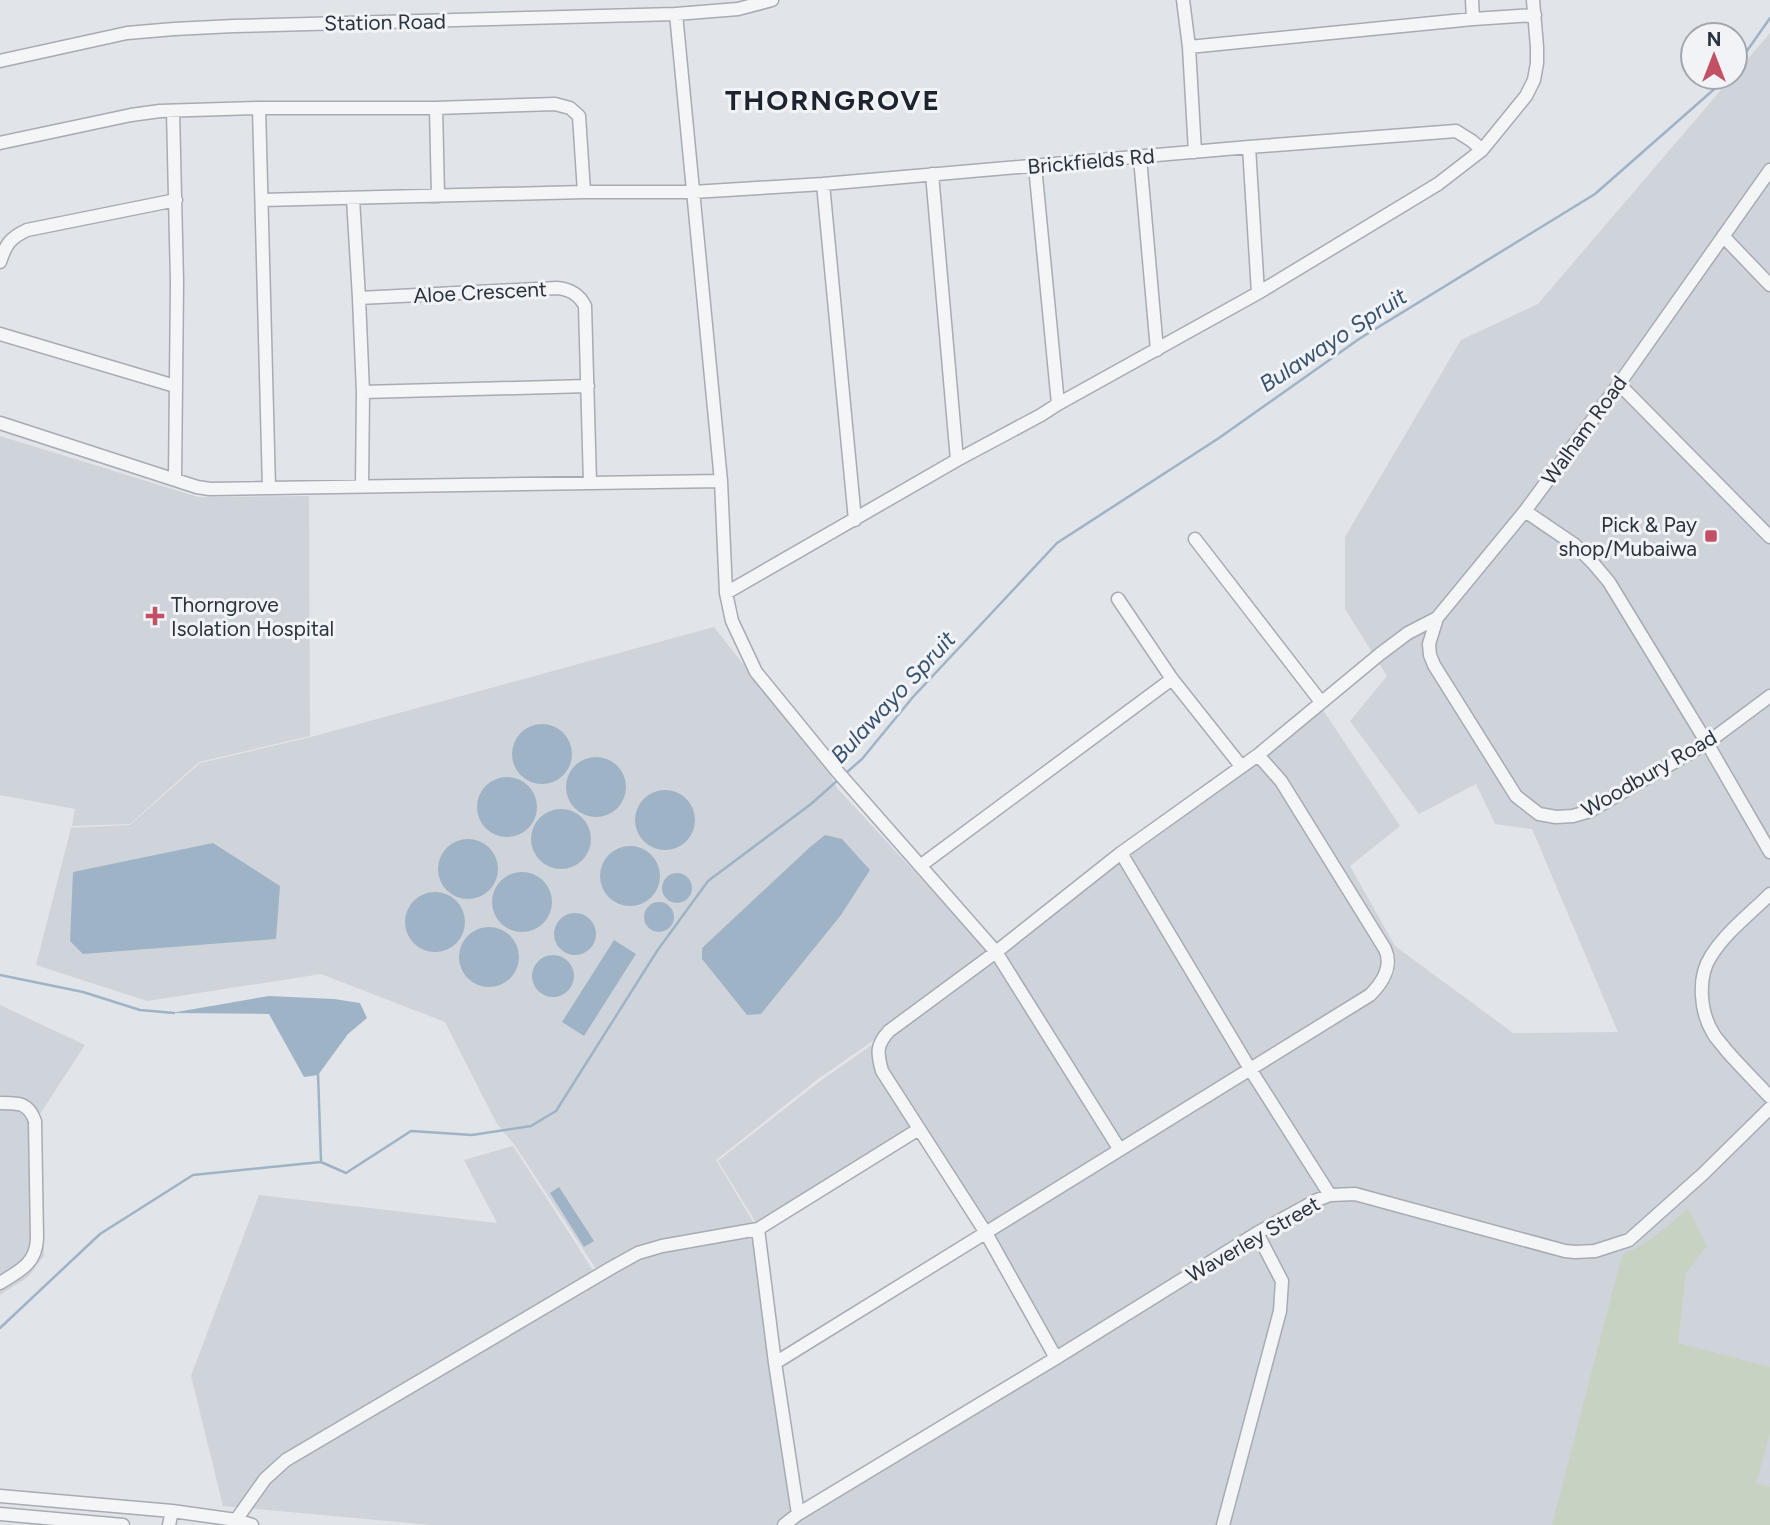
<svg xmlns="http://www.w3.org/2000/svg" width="1770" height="1525" font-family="Figtree,sans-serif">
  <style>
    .built { fill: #cfd4da }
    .green { fill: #c7d2c3 }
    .water { fill: #9fb3c6 }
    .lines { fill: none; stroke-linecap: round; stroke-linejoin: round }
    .stream { stroke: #9fb3c6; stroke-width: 2.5 }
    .minor-casing { stroke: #a7abb3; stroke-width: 15 }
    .minor { stroke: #f4f5f7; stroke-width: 12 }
    .poi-dot { fill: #c35165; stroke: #f1f3f6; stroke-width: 2.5 }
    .labels { text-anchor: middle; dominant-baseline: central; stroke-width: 6; stroke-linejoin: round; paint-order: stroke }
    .street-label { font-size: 21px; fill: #2b333f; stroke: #f1f3f6 }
    .poi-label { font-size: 21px; fill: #2b333f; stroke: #f1f3f6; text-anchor: end }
    .water-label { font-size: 23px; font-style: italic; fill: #385370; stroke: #f1f3f6 }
    .district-label { font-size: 28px; font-weight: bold; letter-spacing: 2px; fill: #1d2430; stroke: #f1f3f6 }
  </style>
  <rect width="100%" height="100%" fill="#e1e4e9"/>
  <path class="built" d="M1770,33v1492h-976l264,-166 -139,-230 -161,97 -40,-65 101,-79 71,-50 431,-325 79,119 -50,40 45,80 118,87 105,-1 -86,-203 -37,-5 -19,-40 -57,30 -69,-93 37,-45 -42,-67v-72l116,-197 77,-36 194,-227h3v-3z
    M0,436l198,61 111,-1 1,240 -111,26 -69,62 -58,2 3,-17 -75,-14z
    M714,627l117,149 6,12 152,164 -112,86 -59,41 -102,81 39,65 -93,17 -64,30 -84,-128 -17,-20 -52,-102 -124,-48 -174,27 -111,-36 35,-137 59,-3 70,-62 111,-26z
    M0,1005l85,40 -45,69 4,142 -16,21 -28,18z
    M513,1146l87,135 52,-29 104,-21 38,280 -19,14h-343l-209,-19 -32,-130 68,-181 238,28 -33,-63z"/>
  <path class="green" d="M1688,1208l19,38 -21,27 -8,70 92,24v66l-14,50 14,4v38h-218l70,-270c26,-12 46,-27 66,-47z"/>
  <path class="water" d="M512 754a30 30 0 1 1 60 0a30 30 0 1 1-60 0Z
    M566 787a30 30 0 1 1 60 0a30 30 0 1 1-60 0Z
    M477 807a30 30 0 1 1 60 0a30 30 0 1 1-60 0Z
    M635 820a30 30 0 1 1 60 0a30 30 0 1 1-60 0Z
    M531 839a30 30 0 1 1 60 0a30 30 0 1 1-60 0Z
    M825,835l17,4 28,31 -29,45 -80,99 -14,1 -45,-56v-11l107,-100z
    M438 869a30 30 0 1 1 60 0a30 30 0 1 1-60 0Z
    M213,843l67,43 -4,53 -193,15 -13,-13 3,-69z
    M600 876a30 30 0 1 1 60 0a30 30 0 1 1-60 0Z
    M492 902a30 30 0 1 1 60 0a30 30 0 1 1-60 0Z
    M662 888a15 15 0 1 1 30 0a15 15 0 1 1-30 0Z
    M405 922a30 30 0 1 1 60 0a30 30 0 1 1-60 0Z
    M644 917a15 15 0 1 1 30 0a15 15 0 1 1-30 0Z
    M554 934a21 21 0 1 1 42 0a21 21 0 1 1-42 0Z
    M459 957a30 30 0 1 1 60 0a30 30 0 1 1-60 0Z
    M614,940l22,14 -52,82 -22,-14z
    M532 976a21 21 0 1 1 42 0a21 21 0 1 1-42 0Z
    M269,996l65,3 26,4 7,15 -19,16 -30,41 -14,2 -35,-63 -98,-1z
    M559,1187l35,54 -10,6 -34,-54z"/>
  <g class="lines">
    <path class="stream" d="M1735,68l35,-50
      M846,773l16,-14 51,-62 144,-154 162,-105 140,-99 236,-145 133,-117
      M0,975l83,17 57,18 34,3
      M318,1073l3,88
      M0,1328l100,-94 93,-59 128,-13 25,11 65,-42 61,4 59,-9 25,-15 101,-160 51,-70 103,-77 27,-24"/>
    <defs>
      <path id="minor" d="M1183,0l6,47 6,105
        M1472,0l1,19
        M676,14l45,467 5,112 6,28 24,51 80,98 160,182 124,198
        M1189,47l284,-28 62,-4
        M0,61l127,-28 47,-4 60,-3 442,-12 62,-5 34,-9
        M259,108l10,380
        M436,108l2,88
        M173,111l4,171 -2,198
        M0,143l131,-28 29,-4 99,-3h177l119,-4 15,4 9,8 5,76
        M1249,147l9,146
        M1140,158l17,192
        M1035,166l23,238
        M1770,170l-151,214 -94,127 -88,107 -8,26 1,11 4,10 82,131 23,18 17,3 17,-1 17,-5 117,-68 63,-47
        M932,174l25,286
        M823,184l32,336
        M353,199l6,99 4,94 -1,94
        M262,200l322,-8h109l130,-8 426,-37 207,-16 16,10 10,9
        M1723,236l47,49
        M0,262c6,-18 10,-24 27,-32l149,-30
        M359,298l198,-10c12,1 22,6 28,18l5,177
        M0,334l175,52
        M1619,384l151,153
        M363,392l225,-6
        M0,423l197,64 13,2 511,-8
        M1525,511l50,34 18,18 16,19 98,161 63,109
        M1195,539l126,163
        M726,593l231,-133 84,-45 17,-11 200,-111 180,-109 44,-34 44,-54 8,-16 3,-17v-16l-4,-47
        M1118,599l54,80 69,87
        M1121,853l129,216 80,126
        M920,866l252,-187
        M1770,894c-20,20 -44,38 -59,62 -14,21 -11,56 2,77 3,6 9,11 13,17 14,16 29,31 44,47
        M0,1103c18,0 28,-1 35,18l2,118c-1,25 -18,32 -37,44
        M758,1229l17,134 23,151
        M1056,1358l-70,-125 -104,-162c-5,-18 -6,-26 7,-40l107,-79 125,-99 137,-98 122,-101 28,-21 29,-15
        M775,1363l595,-368c12,-12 23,-29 15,-46l-104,-168 -23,-26
        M0,1496l172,15 64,9 16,5
        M0,1514l123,11
        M236,1520l29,-41 21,-19 325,-192 27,-15 24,-7 96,-17 161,-100
        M169,1525l3,-14
        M784,1525l14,-11 258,-156 201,-125 60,-33 13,-5 25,-1 210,57 10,1 20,-1 34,-11 74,-66 67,-66
        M1223,1525l57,-214 2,-30 -25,-48"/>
    </defs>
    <use href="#minor" class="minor-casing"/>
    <use href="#minor" class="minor"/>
  </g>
  <g class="poi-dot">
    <rect x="1704" y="529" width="14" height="14" rx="3.5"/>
    <path d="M151.5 605.5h7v7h7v7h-7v7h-7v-7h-7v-7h7z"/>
  </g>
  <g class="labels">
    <g class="street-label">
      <text transform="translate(385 22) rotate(-1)">Station Road</text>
      <text transform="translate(1091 161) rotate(-5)">Brickfields Rd</text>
      <text transform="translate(480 292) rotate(-3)">Aloe Crescent</text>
      <text transform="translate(1584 430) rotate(-54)">Walham Road</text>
      <text transform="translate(1649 773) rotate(-30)">Woodbury Road</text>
      <text transform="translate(1253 1239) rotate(-30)">Waverley Street</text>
    </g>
    <g class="poi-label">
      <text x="1697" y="524">Pick &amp; Pay<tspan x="1697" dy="24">shop/Mubaiwa</tspan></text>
      <text x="171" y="604" text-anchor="start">Thorngrove<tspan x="171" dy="24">Isolation Hospital</tspan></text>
    </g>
    <g class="water-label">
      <text transform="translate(1333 340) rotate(-33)">Bulawayo Spruit</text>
      <text transform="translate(893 697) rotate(-47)">Bulawayo Spruit</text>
    </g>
    <g class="district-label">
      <text x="833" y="100">THORNGROVE</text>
    </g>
  </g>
  <g transform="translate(1714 56)"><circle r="33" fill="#f1f3f6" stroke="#a2a6ad" stroke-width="2"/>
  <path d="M0-5L12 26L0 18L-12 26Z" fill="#c35165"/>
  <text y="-10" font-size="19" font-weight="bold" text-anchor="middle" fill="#2b333f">N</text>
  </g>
</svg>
